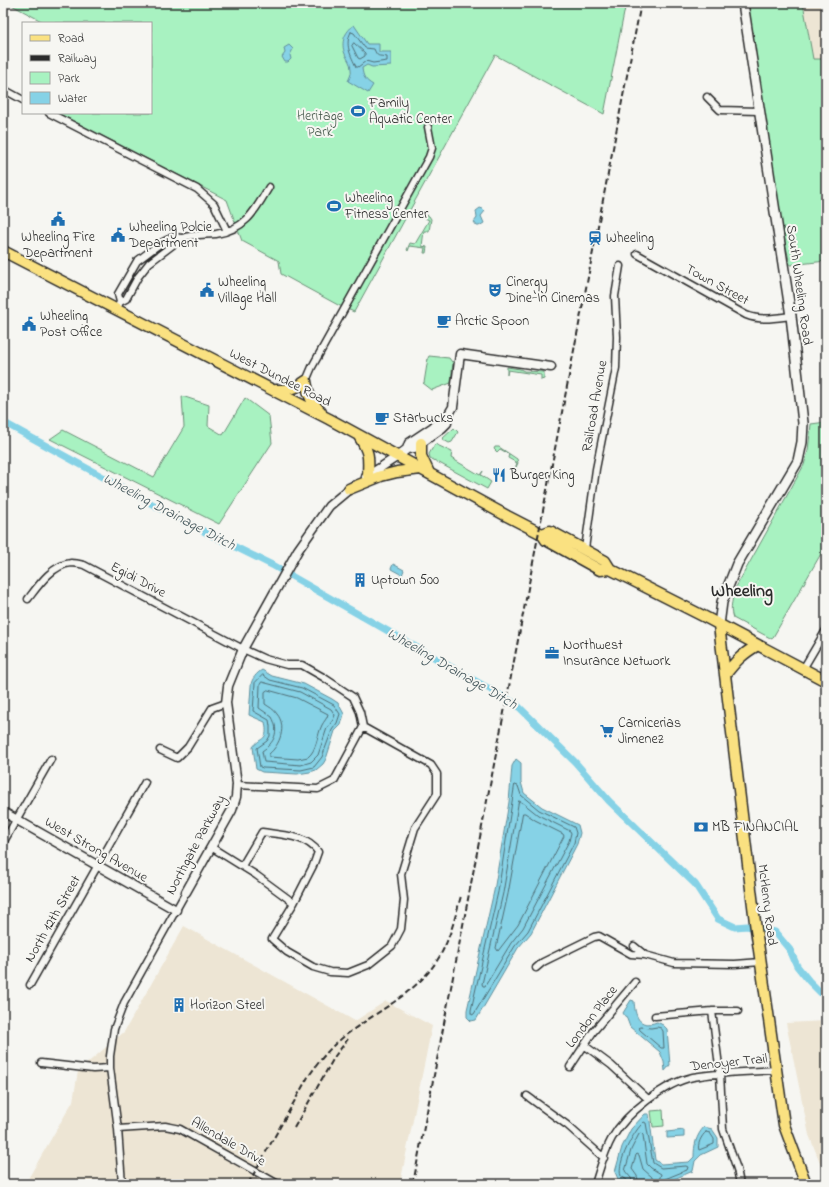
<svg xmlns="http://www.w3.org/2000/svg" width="829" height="1187" font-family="'Indie Flower',sans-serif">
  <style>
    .built { fill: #ede5d4 }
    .green { fill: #a8f2c1; stroke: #6a8e76 }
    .water { fill: #86d2e6; stroke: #628f9b }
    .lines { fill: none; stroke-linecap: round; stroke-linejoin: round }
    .shore { stroke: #4f6e76; stroke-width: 1 }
    .canal { stroke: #86d2e6; stroke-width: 7 }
    .minor-casing { stroke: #2b2b2b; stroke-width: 9 }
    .tertiary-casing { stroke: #2b2b2b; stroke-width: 11 }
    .secondary-casing { stroke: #2b2b2b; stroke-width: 12 }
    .primary-casing { stroke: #2b2b2b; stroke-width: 13 }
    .minor { stroke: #f6f6f2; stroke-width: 6 }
    .tertiary { stroke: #f6f6f2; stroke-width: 8 }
    .secondary { stroke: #f6f6f2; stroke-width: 9 }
    .primary { stroke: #fae181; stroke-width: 10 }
    .rail { stroke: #2b2b2b; stroke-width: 2; stroke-dasharray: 6 3; stroke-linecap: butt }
    .labels { text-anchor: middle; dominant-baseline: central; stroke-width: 4; stroke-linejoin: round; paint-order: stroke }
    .poi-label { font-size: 14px; fill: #2b2b2b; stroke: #f6f6f2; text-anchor: start }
    .park-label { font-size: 14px; fill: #4a5d50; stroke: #f6f6f2 }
    .street-label { font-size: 14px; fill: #2b2b2b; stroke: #f6f6f2 }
    .water-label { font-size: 15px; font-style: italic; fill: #42555a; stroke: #f6f6f2 }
    .district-label { font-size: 18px; font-weight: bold; fill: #2b2b2b; stroke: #f6f6f2 }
  </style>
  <rect width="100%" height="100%" fill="#f6f6f2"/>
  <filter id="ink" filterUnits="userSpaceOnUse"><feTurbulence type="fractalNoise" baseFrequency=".025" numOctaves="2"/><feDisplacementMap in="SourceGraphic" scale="8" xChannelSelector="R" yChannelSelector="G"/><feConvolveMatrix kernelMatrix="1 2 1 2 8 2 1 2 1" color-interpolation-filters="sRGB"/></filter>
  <g filter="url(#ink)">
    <path class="built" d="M803,3h23v56h-13z
      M184,926l171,95 31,-20 46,25 -32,158h-375l48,-83 5,-30 46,-39z
      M826,1021v150l-3,-1 -14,-35 -23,-112z"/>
    <path class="green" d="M8,3h618l-22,111 -109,-59 -141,257 -16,-7 -57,-31 -2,-13 -37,-20 -15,-41 -169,-87h93v-90h-106z
      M748,3h55l10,56h13v202l-36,4 -11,-52z
      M427,215l2,1 2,3 -2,12h-5l-2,15 5,1 -1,6h-2l1,-5 -15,-2 -2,5 -1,-1 3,-7 5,1 14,-24 -4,-2z
      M429,356l20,2 3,4 1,-1 -2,22 -19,7 -9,-7h1l4,-25z
      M507,367l13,2 4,2 20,1v7l-3,1v-5l-33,-5 -1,5z
      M182,396l27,9 -1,21 15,9 22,-37 24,18 3,27 -53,81 -169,-85 13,-9 91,47 30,-50z
      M826,422v123l-54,94 -39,-21c-4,-10 0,-21 3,-31l68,-122 4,-14 3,-27z
      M454,428l4,4 -6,10 -3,1 -7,-4z
      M435,444l17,8 -1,6 29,17 3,-4 -2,4 10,7 -4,7 -57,-31 -1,-4z
      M495,447h4l18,12 1,4 -3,6 2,-6 -9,-5 1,-4 -9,-5 -3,3 -3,-3z
      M663,1110l1,16 -11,1 -2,-16z"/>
    <path class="water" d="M354,25l13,19h12v8h12v14l-19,1 -5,-2 -5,3c1,9 3,12 11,17l-5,8 -20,-12c2,-4 4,-8 3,-12 0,-6 -4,-10 -6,-15 -5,-12 0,-22 9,-29z
      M289,45l4,4 -3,6 1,4 -3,3h-3l-3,-5 3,-4 -1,-5z
      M480,208l3,1 2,2 -4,5 3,7 -5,3h-2l-3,-4 3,-4 -1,-7z
      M393,564l11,6 -2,5 -11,-6z
      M262,670l10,6 32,8 28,15 6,4 6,11 -3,11 -6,6 -9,28 -3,5 -7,6 -6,2 -13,2 -35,-2 -6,-3 -3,-22c8,-11 16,-5 12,-25l-16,-7 2,-29c0,-7 6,-13 11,-16z
      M516,759l5,4v19l3,11 18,14 36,18 2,8 -3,11 -46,89 -13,15 -42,72 -5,1 -4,-4v-7l27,-119 15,-89 3,-36z
      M631,1000l3,1c1,14 4,28 23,21l6,3 4,4 3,36 -5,6 -1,-9 -4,-10 -30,-25 -3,-8 -4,-6z
      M645,1114h4l6,46 6,4 28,-2 5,-5c0,-12 2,-21 10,-30l8,2 6,9v9l-17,8 -6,6 -2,10 -26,11 -1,2h-39l-9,-5 -3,-7 7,-25 9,-18z
      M684,1130v7l-17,1v-6z"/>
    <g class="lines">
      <path class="shore" d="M351,32l3,1 11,15 9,1c4,9 3,6 13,8v4l-14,2 -7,-2 -8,6h-2c-5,-12 -12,-22 -5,-35z
        M354,43l11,10v3l-5,3 -2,-1 -6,-12z
        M263,675l7,5 32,8 32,17 6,9 -3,9 -5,7 -10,27 -8,10 -13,3 -38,-2 -3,-1 -3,-19 10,-7 3,-5v-10l-1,-6 -16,-9 2,-28z
        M262,682l38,10 31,17 4,6 -2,5 -6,8 -9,27 -7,7 -10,3 -37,-3 -2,-11c12,-8 18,-19 10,-34l-13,-9 1,-23z
        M268,690l29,8 31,16c-1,5 -4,7 -6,11 -5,10 -5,25 -14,32l-10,2 -29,-2v-3c11,-9 18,-28 8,-40 -3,-5 -8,-7 -12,-10v-12z
        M515,785l3,1 3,9 18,15 35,17 2,6 -2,10 -46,88 -13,15 -41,68 -2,1 -1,-2v-3l27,-118z
        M519,801l4,2 15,12 32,16 1,2 -2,8 -46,87 -12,15 -26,43h-2l-1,-2 21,-91z
        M523,813h2l10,7 28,14 1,2 -46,89 -20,26 -2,-3 12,-54z
        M640,1027l11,1 6,-1 4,1 2,3 1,17h-3l-21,-18z
        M706,1132l4,1 4,6v5l-15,6c-2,-5 2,-14 7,-18z
        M628,1184l-1,-4 -6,-4c-5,-12 13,-46 23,-54l2,1 7,40 8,5 25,-2 2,1 -1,3 -22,9 -2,5
        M633,1184l-2,-6 -6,-7 6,-21 8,-16 2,-1 2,2 4,29 4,4 10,6 -3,10
        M639,1184l-2,-8 -5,-7 4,-14 1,-1 2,1 4,14 9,8v7"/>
      <path class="canal" d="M3,422l180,99 89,44 244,139 59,58 34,39 86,83 23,35 17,8 12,-1 28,6 15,18 7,16 12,15 17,17"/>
      <defs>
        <path id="minor" d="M3,89l20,11
          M707,97l13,13 39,1
          M49,113l148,76 17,15 13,27
          M182,238c11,-4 22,-3 34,-4 30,-5 39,-23 53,-47
          M637,254l109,61c15,6 29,3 45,1
          M117,309l3,-7 6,-3 12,-22 11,-14 33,-25 -9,-1 -12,6 -24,18 -19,33 2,8
          M306,381l6,-14 117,-210 3,-9 -4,-21
          M585,549l11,-80 20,-101 1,-31 -2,-41 5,-30
          M28,599c10,-13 24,-34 43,-36 4,0 9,1 13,2l159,84 22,10 22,6h15l21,12 30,20 7,15 3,15 -29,54 -16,8 -81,-4
          M803,669l23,-39
          M160,750l17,8 11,-11 24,-39 14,-5
          M3,843l48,-84
          M211,847l45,28 38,28 -22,36 15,13 26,15 17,5 18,1 20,-8 24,-19 9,-17 3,-29 -3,-26 14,-46 22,-34v-20l-6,-9 -68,-38
          M242,866l20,-34c19,3 45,3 56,20l-5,14 -19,37
          M634,946l11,9
          M536,968l7,-6 51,-25 5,-1 32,18 14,1 29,8 61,1 26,-2
          M30,985l115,-203
          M712,1011l8,63 3,55 14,40 3,15
          M655,1016l57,-5h26
          M584,1045l27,20 37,34
          M41,1063l52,6 17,-1
          M570,1067l23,-35 42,-50
          M527,1096l40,29 37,33
          M118,1129l47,-3 15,3 98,55
          M122,1184l-4,-55 -8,-61v-12l4,-27 10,-26 62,-111
          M595,1184c5,-15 9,-32 17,-46 14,-25 53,-55 81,-61 27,-5 56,-5 83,-7"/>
        <path id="tertiary" d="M407,449l7,-1 28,-20 5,-5v-6l6,-10 7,-53 91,13
          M366,477l32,-21 9,-7 2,-6 24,-16 10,-10h4
          M3,812l173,98
          M186,892l46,-82 4,-13 1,-13 -11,-81 2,-17 15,-37 55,-99 31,-44 24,-20"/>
        <path id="secondary" d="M719,625l3,-23 15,-38 61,-103 4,-19 1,-19 -12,-107 -48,-313"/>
        <path id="primary" d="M3,251l326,168 178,97 35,18 4,6 54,30 10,-1 95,48 121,64
          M276,390c14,0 19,-1 30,-9 2,12 5,22 15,31
          M359,436c10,16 10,20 9,39
          M421,443v13l8,17
          M349,489l32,-13 16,-4 24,-3
          M542,534l8,-3 55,30 5,8
          M719,625l36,297 29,203 22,59
          M725,675c11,-14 17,-21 33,-30"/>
      </defs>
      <use href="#minor" class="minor-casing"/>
      <use href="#tertiary" class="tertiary-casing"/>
      <use href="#secondary" class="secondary-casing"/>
      <use href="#primary" class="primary-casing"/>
      <use href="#minor" class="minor"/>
      <use href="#tertiary" class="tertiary"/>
      <use href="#secondary" class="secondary"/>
      <use href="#primary" class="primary"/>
      <path class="rail" d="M294,1128l41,-72 13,-17
        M248,1184l60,-107c8,-11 15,-21 25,-31 33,-31 81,-48 105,-87 12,-19 17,-42 23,-63
        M413,1184l228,-1181"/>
    </g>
  </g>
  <defs>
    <symbol id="stadium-bare" viewBox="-9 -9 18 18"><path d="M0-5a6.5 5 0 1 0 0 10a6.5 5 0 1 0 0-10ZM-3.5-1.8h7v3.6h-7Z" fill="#1f6fb2" stroke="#f6f6f2" stroke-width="2.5" paint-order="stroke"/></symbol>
    <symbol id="civic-bare" viewBox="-9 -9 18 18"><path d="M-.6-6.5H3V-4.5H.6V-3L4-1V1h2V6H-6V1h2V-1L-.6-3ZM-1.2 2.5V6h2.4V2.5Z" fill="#1f6fb2" stroke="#f6f6f2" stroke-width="2.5" paint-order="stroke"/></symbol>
    <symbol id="station-bare" viewBox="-9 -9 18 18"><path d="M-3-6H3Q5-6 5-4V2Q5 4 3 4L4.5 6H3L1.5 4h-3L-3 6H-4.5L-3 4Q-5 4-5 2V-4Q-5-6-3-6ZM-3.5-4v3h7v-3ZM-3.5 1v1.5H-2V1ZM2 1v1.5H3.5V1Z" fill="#1f6fb2" stroke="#f6f6f2" stroke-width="2.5" paint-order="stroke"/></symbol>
    <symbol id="theatre-bare" viewBox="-9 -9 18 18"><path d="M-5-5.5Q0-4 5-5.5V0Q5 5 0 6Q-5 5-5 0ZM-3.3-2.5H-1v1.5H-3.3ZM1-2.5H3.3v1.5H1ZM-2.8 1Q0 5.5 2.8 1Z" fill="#1f6fb2" stroke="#f6f6f2" stroke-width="2.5" paint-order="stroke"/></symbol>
    <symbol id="cafe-bare" viewBox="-9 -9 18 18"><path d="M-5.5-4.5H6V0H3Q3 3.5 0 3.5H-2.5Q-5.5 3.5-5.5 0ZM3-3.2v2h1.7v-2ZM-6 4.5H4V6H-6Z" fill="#1f6fb2" stroke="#f6f6f2" stroke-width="2.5" paint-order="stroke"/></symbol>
    <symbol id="restaurant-bare" viewBox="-9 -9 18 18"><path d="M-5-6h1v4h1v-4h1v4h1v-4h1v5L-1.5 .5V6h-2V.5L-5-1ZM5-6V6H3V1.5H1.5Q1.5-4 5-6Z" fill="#1f6fb2" stroke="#f6f6f2" stroke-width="2.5" paint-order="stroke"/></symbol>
    <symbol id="building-bare" viewBox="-9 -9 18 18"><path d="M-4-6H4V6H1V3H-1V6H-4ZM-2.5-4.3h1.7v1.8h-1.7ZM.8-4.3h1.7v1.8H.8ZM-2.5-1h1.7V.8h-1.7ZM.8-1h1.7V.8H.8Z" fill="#1f6fb2" stroke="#f6f6f2" stroke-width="2.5" paint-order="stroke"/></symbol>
    <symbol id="office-bare" viewBox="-9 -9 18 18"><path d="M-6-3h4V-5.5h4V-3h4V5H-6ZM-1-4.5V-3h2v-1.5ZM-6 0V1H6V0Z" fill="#1f6fb2" stroke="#f6f6f2" stroke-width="2.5" paint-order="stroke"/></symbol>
    <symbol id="supermarket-bare" viewBox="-9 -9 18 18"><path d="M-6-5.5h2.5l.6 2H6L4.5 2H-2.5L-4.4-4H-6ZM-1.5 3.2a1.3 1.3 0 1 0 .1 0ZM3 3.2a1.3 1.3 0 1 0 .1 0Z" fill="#1f6fb2" stroke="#f6f6f2" stroke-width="2.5" paint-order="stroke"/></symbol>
    <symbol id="bank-bare" viewBox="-9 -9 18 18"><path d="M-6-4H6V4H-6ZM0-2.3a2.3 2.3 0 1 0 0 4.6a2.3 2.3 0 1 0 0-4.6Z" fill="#1f6fb2" stroke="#f6f6f2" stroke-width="2.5" paint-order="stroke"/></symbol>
  </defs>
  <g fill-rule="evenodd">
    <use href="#stadium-bare" x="348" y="101" width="20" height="20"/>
    <use href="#stadium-bare" x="324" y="196" width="20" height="20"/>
    <use href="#civic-bare" x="48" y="209" width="20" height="20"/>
    <use href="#civic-bare" x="108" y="225" width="20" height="20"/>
    <use href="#station-bare" x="585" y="228" width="20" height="20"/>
    <use href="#civic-bare" x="197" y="280" width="20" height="20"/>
    <use href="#theatre-bare" x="485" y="280" width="20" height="20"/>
    <use href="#cafe-bare" x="434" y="311" width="20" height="20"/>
    <use href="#civic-bare" x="19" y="314" width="20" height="20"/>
    <use href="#cafe-bare" x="372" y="408" width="20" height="20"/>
    <use href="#restaurant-bare" x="489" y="465" width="20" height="20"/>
    <use href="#building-bare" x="350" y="570" width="20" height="20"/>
    <use href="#office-bare" x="542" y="643" width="20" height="20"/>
    <use href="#supermarket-bare" x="597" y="721" width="20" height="20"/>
    <use href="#bank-bare" x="691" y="817" width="20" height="20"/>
    <use href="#building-bare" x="169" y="995" width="20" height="20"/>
  </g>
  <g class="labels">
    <g class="poi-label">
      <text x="369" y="103">Family<tspan x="369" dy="16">Aquatic Center</tspan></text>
      <text x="345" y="198">Wheeling<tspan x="345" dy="16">Fitness Center</tspan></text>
      <text x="129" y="227">Wheeling Polcie<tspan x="129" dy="16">Department</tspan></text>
      <text x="58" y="237" text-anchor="middle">Wheeling Fire<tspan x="58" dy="16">Department</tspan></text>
      <text x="606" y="238">Wheeling</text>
      <text x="218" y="282">Wheeling<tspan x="218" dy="16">Village Hall</tspan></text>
      <text x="506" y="282">Cinergy<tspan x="506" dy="16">Dine-In Cinemas</tspan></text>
      <text x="40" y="316">Wheeling<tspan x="40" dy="16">Post Office</tspan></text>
      <text x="455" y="321">Arctic Spoon</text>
      <text x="393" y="418">Starbucks</text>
      <text x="510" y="475">Burger King</text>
      <text x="371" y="580">Uptown 500</text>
      <text x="563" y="645">Northwest<tspan x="563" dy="16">Insurance Network</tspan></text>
      <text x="618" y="723">Carnicerias<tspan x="618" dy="16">Jimenez</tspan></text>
      <text x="712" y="827">MB FINANCIAL</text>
      <text x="190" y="1005">Horizon Steel</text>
    </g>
    <g class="park-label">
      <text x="320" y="116">Heritage<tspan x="320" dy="16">Park</tspan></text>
    </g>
    <g class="street-label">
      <text transform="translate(717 285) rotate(29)">Town Street</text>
      <text transform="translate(799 285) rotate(82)">South Wheeling Road</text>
      <text transform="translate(280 378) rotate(27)">West Dundee Road</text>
      <text transform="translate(595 406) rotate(-80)">Railroad Avenue</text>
      <text transform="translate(138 580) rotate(28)">Egidi Drive</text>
      <text transform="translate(196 845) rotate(-62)">Northgate Parkway</text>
      <text transform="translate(96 850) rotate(30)">West Strong Avenue</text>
      <text transform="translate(767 905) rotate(83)">McHenry Road</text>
      <text transform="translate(53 919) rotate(-60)">North 12th Street</text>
      <text transform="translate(592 1017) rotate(-52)">London Place</text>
      <text transform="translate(729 1063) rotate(-6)">Denoyer Trail</text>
      <text transform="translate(228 1142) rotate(30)">Allendale Drive</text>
    </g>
    <g class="water-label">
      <text transform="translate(169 512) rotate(28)">Wheeling Drainage Ditch</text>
      <text transform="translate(452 669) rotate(30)">Wheeling Drainage Ditch</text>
    </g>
    <g class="district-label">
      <text x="742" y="592">Wheeling</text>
    </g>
  </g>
  <rect width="829" height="1187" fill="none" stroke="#f6f6f2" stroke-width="16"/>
  <rect x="8" y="8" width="813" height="1171" fill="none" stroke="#2b2b2b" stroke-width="1.5" filter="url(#ink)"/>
  <rect x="22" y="22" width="130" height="92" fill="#f6f6f2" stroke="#a5a5a2"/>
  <rect x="30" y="35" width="20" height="6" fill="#fae181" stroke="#a5a5a2"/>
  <text x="58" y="42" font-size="12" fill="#2b2b2b">Road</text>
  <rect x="30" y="55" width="20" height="6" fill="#2b2b2b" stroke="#a5a5a2"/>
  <text x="58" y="62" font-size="12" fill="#2b2b2b">Railway</text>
  <rect x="30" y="72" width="20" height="12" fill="#a8f2c1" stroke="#a5a5a2"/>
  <text x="58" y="82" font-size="12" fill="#2b2b2b">Park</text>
  <rect x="30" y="92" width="20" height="12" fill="#86d2e6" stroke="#a5a5a2"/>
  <text x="58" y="102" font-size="12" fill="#2b2b2b">Water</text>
</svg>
